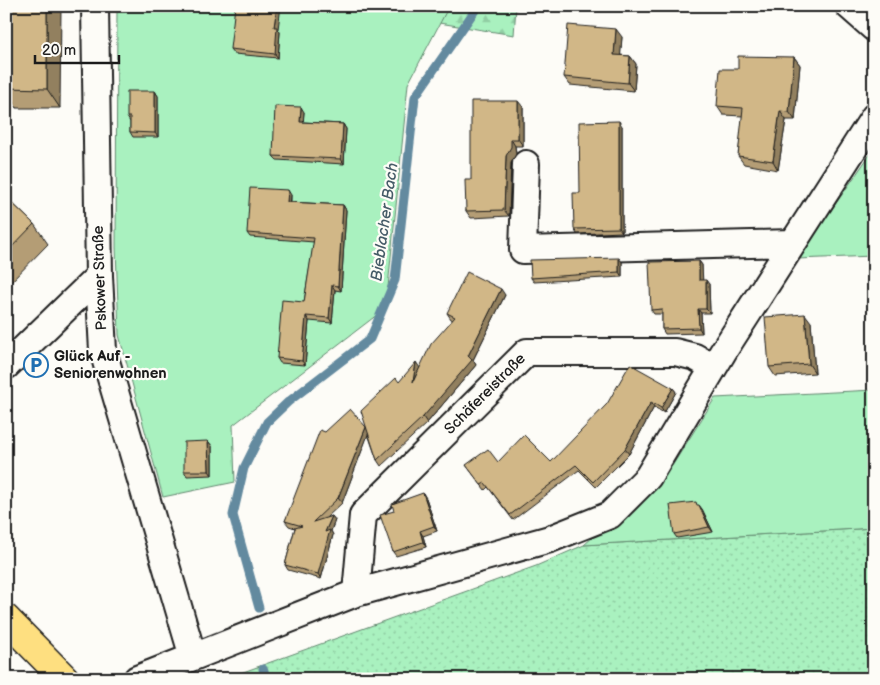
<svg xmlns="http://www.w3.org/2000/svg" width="880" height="685" font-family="'Balsamiq Sans',sans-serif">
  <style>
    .grass { fill: url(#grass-dots); stroke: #62866e }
    .forest { fill: url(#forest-firs); stroke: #62866e }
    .garden { fill: #a9f1bf; stroke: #62866e }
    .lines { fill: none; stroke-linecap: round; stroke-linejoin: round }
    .stream { stroke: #648a9f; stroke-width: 9 }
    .minor-casing { stroke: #1c1c1c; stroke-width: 30 }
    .major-casing { stroke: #1c1c1c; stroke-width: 31 }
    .minor { stroke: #fdfcf7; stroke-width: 26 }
    .major { stroke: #fedf80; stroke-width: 28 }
    .wall { fill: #b49d74; stroke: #1c1c1c }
    .shaded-wall { fill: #92805e; stroke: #1c1c1c }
    .building { fill: #d1b787; stroke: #1c1c1c }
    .labels { text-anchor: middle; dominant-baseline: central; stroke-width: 4.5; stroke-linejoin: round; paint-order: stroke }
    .street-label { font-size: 15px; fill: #1c1c1c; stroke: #fdfcf7 }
    .poi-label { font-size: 15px; font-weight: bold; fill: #1c1c1c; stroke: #fdfcf7; text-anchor: start }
    .water-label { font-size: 16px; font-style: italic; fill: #465c68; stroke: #fdfcf7 }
  </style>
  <defs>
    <pattern id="grass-dots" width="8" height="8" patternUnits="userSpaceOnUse" patternTransform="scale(1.25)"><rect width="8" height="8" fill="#a9f1bf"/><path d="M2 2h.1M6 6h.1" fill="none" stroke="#91cea4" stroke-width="1.8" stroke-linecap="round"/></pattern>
    <pattern id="forest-firs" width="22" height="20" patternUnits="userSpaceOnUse" patternTransform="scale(1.25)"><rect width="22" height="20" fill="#a9f1bf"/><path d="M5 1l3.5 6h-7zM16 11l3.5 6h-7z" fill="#91cea4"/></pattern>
  </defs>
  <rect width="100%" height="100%" fill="#fdfcf7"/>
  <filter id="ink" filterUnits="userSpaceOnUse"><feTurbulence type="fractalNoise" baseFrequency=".02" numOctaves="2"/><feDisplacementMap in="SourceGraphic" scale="10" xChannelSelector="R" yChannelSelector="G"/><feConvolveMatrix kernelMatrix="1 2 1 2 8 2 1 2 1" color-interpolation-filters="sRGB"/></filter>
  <g filter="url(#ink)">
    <path class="grass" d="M874,528v151h-650l312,-113 48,-21z"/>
    <path class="forest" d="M449,6h67l-2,29 -75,-12z"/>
    <path class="garden" d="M117,6h332l-41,78 -22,224 -153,117 2,57 -72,15 -44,-162 -3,-88z
      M874,149v107l-77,3 72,-103z
      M874,390v138l-290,17 88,-79 43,-68z"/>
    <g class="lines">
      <path class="stream" d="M259,608l-26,-93 11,-47 23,-46 21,-20 82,-63 25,-59 20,-183 63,-91
        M263,669l4,10"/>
      <defs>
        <path id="minor" d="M95,6l4,270 4,75 90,306
          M849,6l25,22
          M526,164l-3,86 269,-7
          M6,366l93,-90
          M356,593l7,-78 164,-163h148l20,5 18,10
          M137,679l219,-86 194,-54 60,-24 38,-38 75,-125 151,-235"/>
        <path id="major" d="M6,619l59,60"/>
      </defs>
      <use href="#minor" class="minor-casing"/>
      <use href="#major" class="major-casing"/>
      <use href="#minor" class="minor"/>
      <use href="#major" class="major"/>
    </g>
    <path class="wall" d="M6,6l54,102h-43l-11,-16z
      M278,29l2,3 -2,26 -44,-4 -4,-5z
      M622,37l-2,18 10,1 6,8 -2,27 -64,-6 -6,-8z
      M794,57l6,8 -5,55h-9l-8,50 -34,-6 -6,-8 5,-40 -20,-1 -6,-9 21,-37z
      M155,91l3,5v41h-25l-3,-5v-10l-3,-5z
      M523,107v39h-8l1,8 -5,9 -2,53 -38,2 -5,-7 5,-31z
      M304,112l-1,10 40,2 3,5 -2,35 -67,-4 -4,-4z
      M622,126v106l-45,2 -3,-5z
      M291,195v7l52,3 3,5 -5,81 -6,-1 -3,33 -23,-2 -4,44 -25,-2 -3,-5 27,-56 10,-60 -64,-5 -3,-4z
      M6,197l28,27 14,20 -42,43z
      M699,261l3,4v15l7,4 1,29h-9l1,20 -37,1 -3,-5v-15h-8l-3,-4z
      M622,262v15l-88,5 -3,-4z
      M505,295l-32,65 3,5 -49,58 -46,43 -4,-6 -9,-26 -26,69 -16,15 6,-2 3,4 -4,11 2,4 -12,44 -33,-9 -3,-5 10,-37 -6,-2 -4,-5 40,-89 41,-4 33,-46 21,-14 33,-48 -2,-1 -4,-6z
      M811,322l4,51 -40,3 -6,-9z
      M673,388l3,4 -12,21 -10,-6 -25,47 -33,33 -17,-17 -66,50 -25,-33 -3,3 -19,-25 32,-3h53z
      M208,441l4,5v29l-25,1 -3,-5z
      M426,498l11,33 -14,5 3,11 -30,9 -3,-4 1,-41z
      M698,505l4,4 11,23 -36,6 -3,-4z"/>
    <path class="shaded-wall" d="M47,6h14l-1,102 -13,-19z
      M277,6h4l-3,23 2,3 -2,26 -3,-4 -1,-27z
      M616,29l6,8 -2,26 -6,-8z
      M630,56l6,8 -2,27 -6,-8z
      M794,57l6,8 -5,55 -6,-8z
      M155,91l3,5v41l-3,-4z
      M518,101l5,6v39l-5,-7z
      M301,107l3,5 -1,14 -3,-4z
      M780,111l6,9 -8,50 -5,-9z
      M619,121l3,5v106l-3,-4z
      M343,124l3,5 -2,35 -3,-5z
      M511,139l4,7 1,8 -5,9 -2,53 -5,-6 2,-54z
      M288,190l3,5 -1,11 -3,-4z
      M343,205l3,5 -5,81 -3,-5z
      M619,258l3,4v15l-3,-5z
      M699,261l3,4 1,19 -4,-4z
      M706,280l3,4 1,29 -4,-4z
      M332,285l3,5 -3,33 -3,-5z
      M501,289l4,6 -32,65 3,5 -49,58 -4,-6 45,-61z
      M698,309l3,4 1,20 -3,-5z
      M805,314l6,8 4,51 -6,-9z
      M306,316l3,5 -4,44 -3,-4z
      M416,362l4,6 -7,14z
      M673,388l3,4 -12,21 -3,-5z
      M651,402l3,5 -25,47 -4,-5z
      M366,427l3,5 -27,71 -4,-5z
      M208,441l4,5v29l-3,-4z
      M423,493l3,5 11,33 -3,-5z
      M699,505l3,4 11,23 -4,-5z
      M332,516l3,4 -4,11 2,4 -12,44 -3,-5 7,-42z
      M420,531l3,5 3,11 -3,-5z"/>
    <path class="building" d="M6,6h41v83l-41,-1z
      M235,6h42l-3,21h3l-2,27 -45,-5z
      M568,25l48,4 -2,26 16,1 -2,27 -64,-6z
      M738,56l56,1 -5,55 -9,-1 -7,50 -35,-5 5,-48 -26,-2 3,-37h18z
      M127,91h28v42l-25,-1v-15h-3z
      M471,101h47v38h-7v8l-5,9 -2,54 -38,1 -1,-31h6z
      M275,106l26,1 -1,15 43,2 -2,35 -68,-3z
      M619,121v107l-45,1 -1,-36h7l-1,-71z
      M250,188l38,2 -1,12 56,3 -5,81 -6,-1 -3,33 -23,-2 -4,45 -25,-3 5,-58 22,2 10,-64 -67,-5z
      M6,197l28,27 -28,29z
      M619,258v14l-88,6 -1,-18z
      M699,261v19h7v29h-8l1,19 -37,1v-20l-11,1 -2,-48z
      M467,272l34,17 -33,67 4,4 -49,57 -46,43 -16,-49 35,-33 3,4 17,-20 -3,20 18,-38 24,-27 -8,-4z
      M805,314l4,50 -40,3 -4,-50z
      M630,364l43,24 -12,20 -10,-6 -26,47 -32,33 -17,-17 -66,50 -25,-32 -4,2 -15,-20 22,-16 10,13 26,-27 27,27 56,-58z
      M350,409l16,18 -28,71 -25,24 19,-6 -7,16 5,-2 -12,44 -33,-9 10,-37 7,-2 -17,-5 35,-91 5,2z
      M208,441l1,30h-25v-29z
      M423,493l11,33 -14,5 3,11 -30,10 -13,-37 14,-4 -2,-7z
      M696,502l1,3h2l10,22 -35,7 -4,-29z"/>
  </g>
  <defs>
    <symbol id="parking-ring" viewBox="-11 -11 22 22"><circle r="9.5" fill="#fdfcf7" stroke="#1f6fb2" stroke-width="1.5"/><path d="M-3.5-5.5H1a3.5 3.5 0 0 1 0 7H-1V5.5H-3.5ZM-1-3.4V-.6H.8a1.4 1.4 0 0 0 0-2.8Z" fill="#1f6fb2"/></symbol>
  </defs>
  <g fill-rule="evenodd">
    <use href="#parking-ring" x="22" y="351" width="28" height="28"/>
  </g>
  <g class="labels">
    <g class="street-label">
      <text transform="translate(100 278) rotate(-92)">Pskower Straße</text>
      <text transform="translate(485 394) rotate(-45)">Schäfereistraße</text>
    </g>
    <g class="poi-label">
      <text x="54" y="356">Glück Auf -<tspan x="54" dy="17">Seniorenwohnen</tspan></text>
    </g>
    <g class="water-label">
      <text transform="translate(385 222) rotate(-82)">Bieblacher Bach</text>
    </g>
  </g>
  <rect width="880" height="685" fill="none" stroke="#fdfcf7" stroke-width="25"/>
  <rect x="12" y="12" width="855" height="660" fill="none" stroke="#1c1c1c" stroke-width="2" filter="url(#ink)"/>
  <path d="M35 55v8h84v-8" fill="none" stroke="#1c1c1c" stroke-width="2.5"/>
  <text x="42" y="55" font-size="15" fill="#1c1c1c" stroke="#fdfcf7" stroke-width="4" paint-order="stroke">20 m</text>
</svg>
